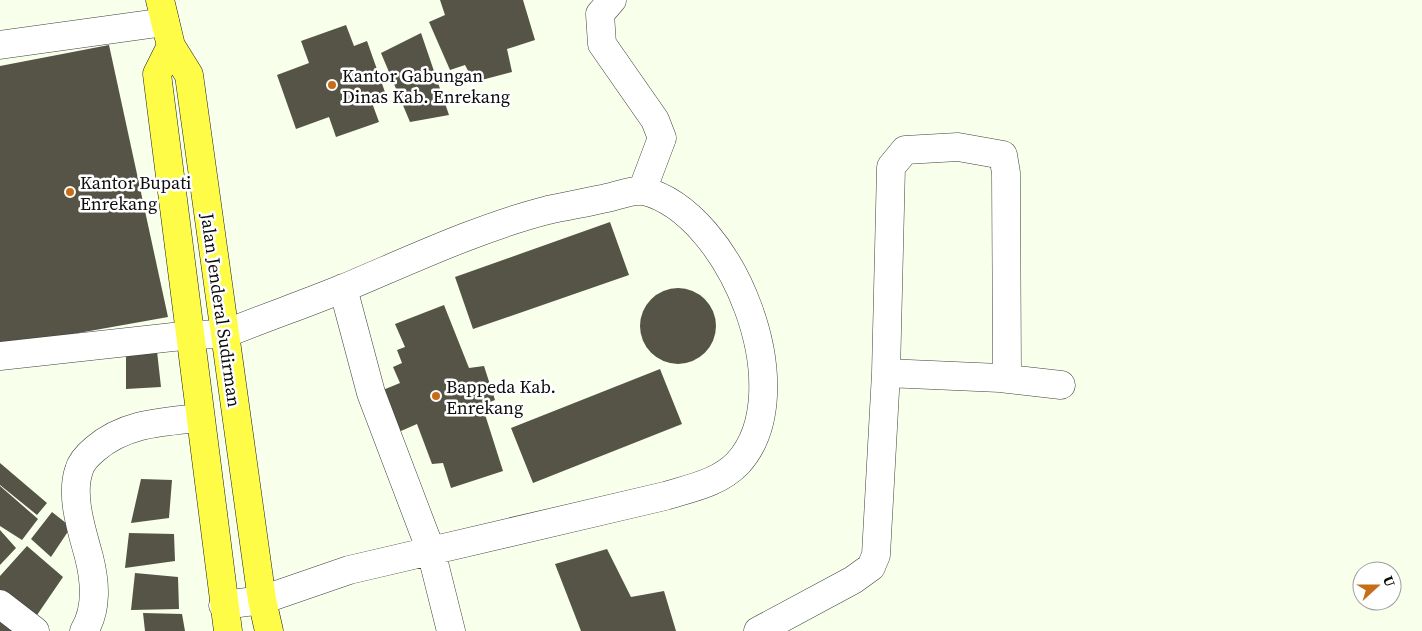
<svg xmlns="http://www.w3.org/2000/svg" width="1422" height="631" font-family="'Source Serif 4',serif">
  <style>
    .building { fill: #555447 }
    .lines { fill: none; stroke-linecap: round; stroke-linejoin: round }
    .minor-casing { stroke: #3f3f3f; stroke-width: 29 }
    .highway-casing { stroke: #1d1d1d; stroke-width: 29 }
    .minor { stroke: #fff; stroke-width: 28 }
    .highway { stroke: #fffc48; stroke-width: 28 }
    .poi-dot { fill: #c76c19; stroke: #fff; stroke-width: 2 }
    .labels { text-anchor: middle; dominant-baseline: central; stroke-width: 5; stroke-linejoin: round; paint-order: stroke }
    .poi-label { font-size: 18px; fill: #0c0c0c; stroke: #fff; text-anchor: start }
    .street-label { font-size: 18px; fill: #0c0c0c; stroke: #fff }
  </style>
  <rect width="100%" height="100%" fill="#f8ffea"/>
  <path class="building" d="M440,0h83l12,40 -28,9 5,23 -38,10 -9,-17 -15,5 -21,-48 16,-7z
    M346,25l8,21 13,-5 19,54 -15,5 8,22 -43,15 -7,-20 -33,12 -19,-54 32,-12 -8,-22z
    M421,33l28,82 -39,7 -29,-69z
    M109,45l59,272 -168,30v-281z
    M610,222l19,53 -156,54 -18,-52z
    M640 326a38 38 0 1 1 76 0a38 38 0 1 1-76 0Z
    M444,305l25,63 15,-2 11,34 -13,5 21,66 -52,17 -8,-25 -11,1 -15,-40 -23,10 -16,-42 22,-9 -7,-16 9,-4 -5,-13 8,-3 -10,-23z
    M157,351l4,36 -35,2v-34z
    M660,369l22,55 -149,59 -22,-55z
    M0,463l47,40 -10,12 -37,-30z
    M141,479l31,1 -3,38 -38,5z
    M0,486l38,33 -16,21 -22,-14z
    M52,512l19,15 -20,30 -20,-18z
    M0,530l16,18 -16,17z
    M129,533l45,1 1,27 -50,7z
    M27,546l36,31 -28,41 -35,-27v-15z
    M607,549l24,48 33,-6 12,40h-95l-26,-67z
    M135,573l43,4 1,32 -48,1z
    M143,613l39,1 3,17h-40z
    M0,620l13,9 -2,2h-11z"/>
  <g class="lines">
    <defs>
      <path id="minor" d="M612,0l-12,14 2,30 53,76 7,18 -20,53
        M0,45l165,-23
        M343,288l28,105 60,158 20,80
        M0,356l191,-21 34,-1c39,-16 80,-30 119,-46 67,-28 134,-60 204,-78 18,-4 36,-7 54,-11 12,-2 31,-10 42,-8 88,22 159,201 94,272 -19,20 -47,25 -73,33l-316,74 -87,30 -39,5
        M1000,378l61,7
        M0,604l35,27
        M84,631c14,-23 11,-50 5,-74 -7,-26 -19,-61 -10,-87 2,-8 10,-16 16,-21 30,-26 67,-27 105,-31
        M758,631l95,-51 18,-13 5,-12 10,-182 5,-206 14,-17 53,-3 45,8 3,18 1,200 -7,5 -114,-5"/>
      <path id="highway" d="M160,0l11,46 18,29 73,525 7,31
        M171,46l-14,28 71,557"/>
    </defs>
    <use href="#minor" class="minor-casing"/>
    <use href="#highway" class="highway-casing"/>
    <use href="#minor" class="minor"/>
    <use href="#highway" class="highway"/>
  </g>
  <g class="poi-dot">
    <circle cx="332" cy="85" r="5"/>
    <circle cx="70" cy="192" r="5"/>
    <circle cx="436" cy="396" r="5"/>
  </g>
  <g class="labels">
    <g class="poi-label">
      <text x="342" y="75">Kantor Gabungan<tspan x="342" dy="21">Dinas Kab. Enrekang</tspan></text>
      <text x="80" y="182">Kantor Bupati<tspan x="80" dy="21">Enrekang</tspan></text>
      <text x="446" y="386">Bappeda Kab.<tspan x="446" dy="21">Enrekang</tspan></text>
    </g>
    <g class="street-label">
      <text transform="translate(221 310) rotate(82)">Jalan Jenderal Sudirman</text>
    </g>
  </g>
  <g transform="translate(1377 586) rotate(69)"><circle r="24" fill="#ffffff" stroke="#9e9e9e"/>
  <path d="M0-4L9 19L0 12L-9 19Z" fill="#c76c19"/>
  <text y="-8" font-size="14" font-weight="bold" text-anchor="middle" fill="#0c0c0c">U</text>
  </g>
</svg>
